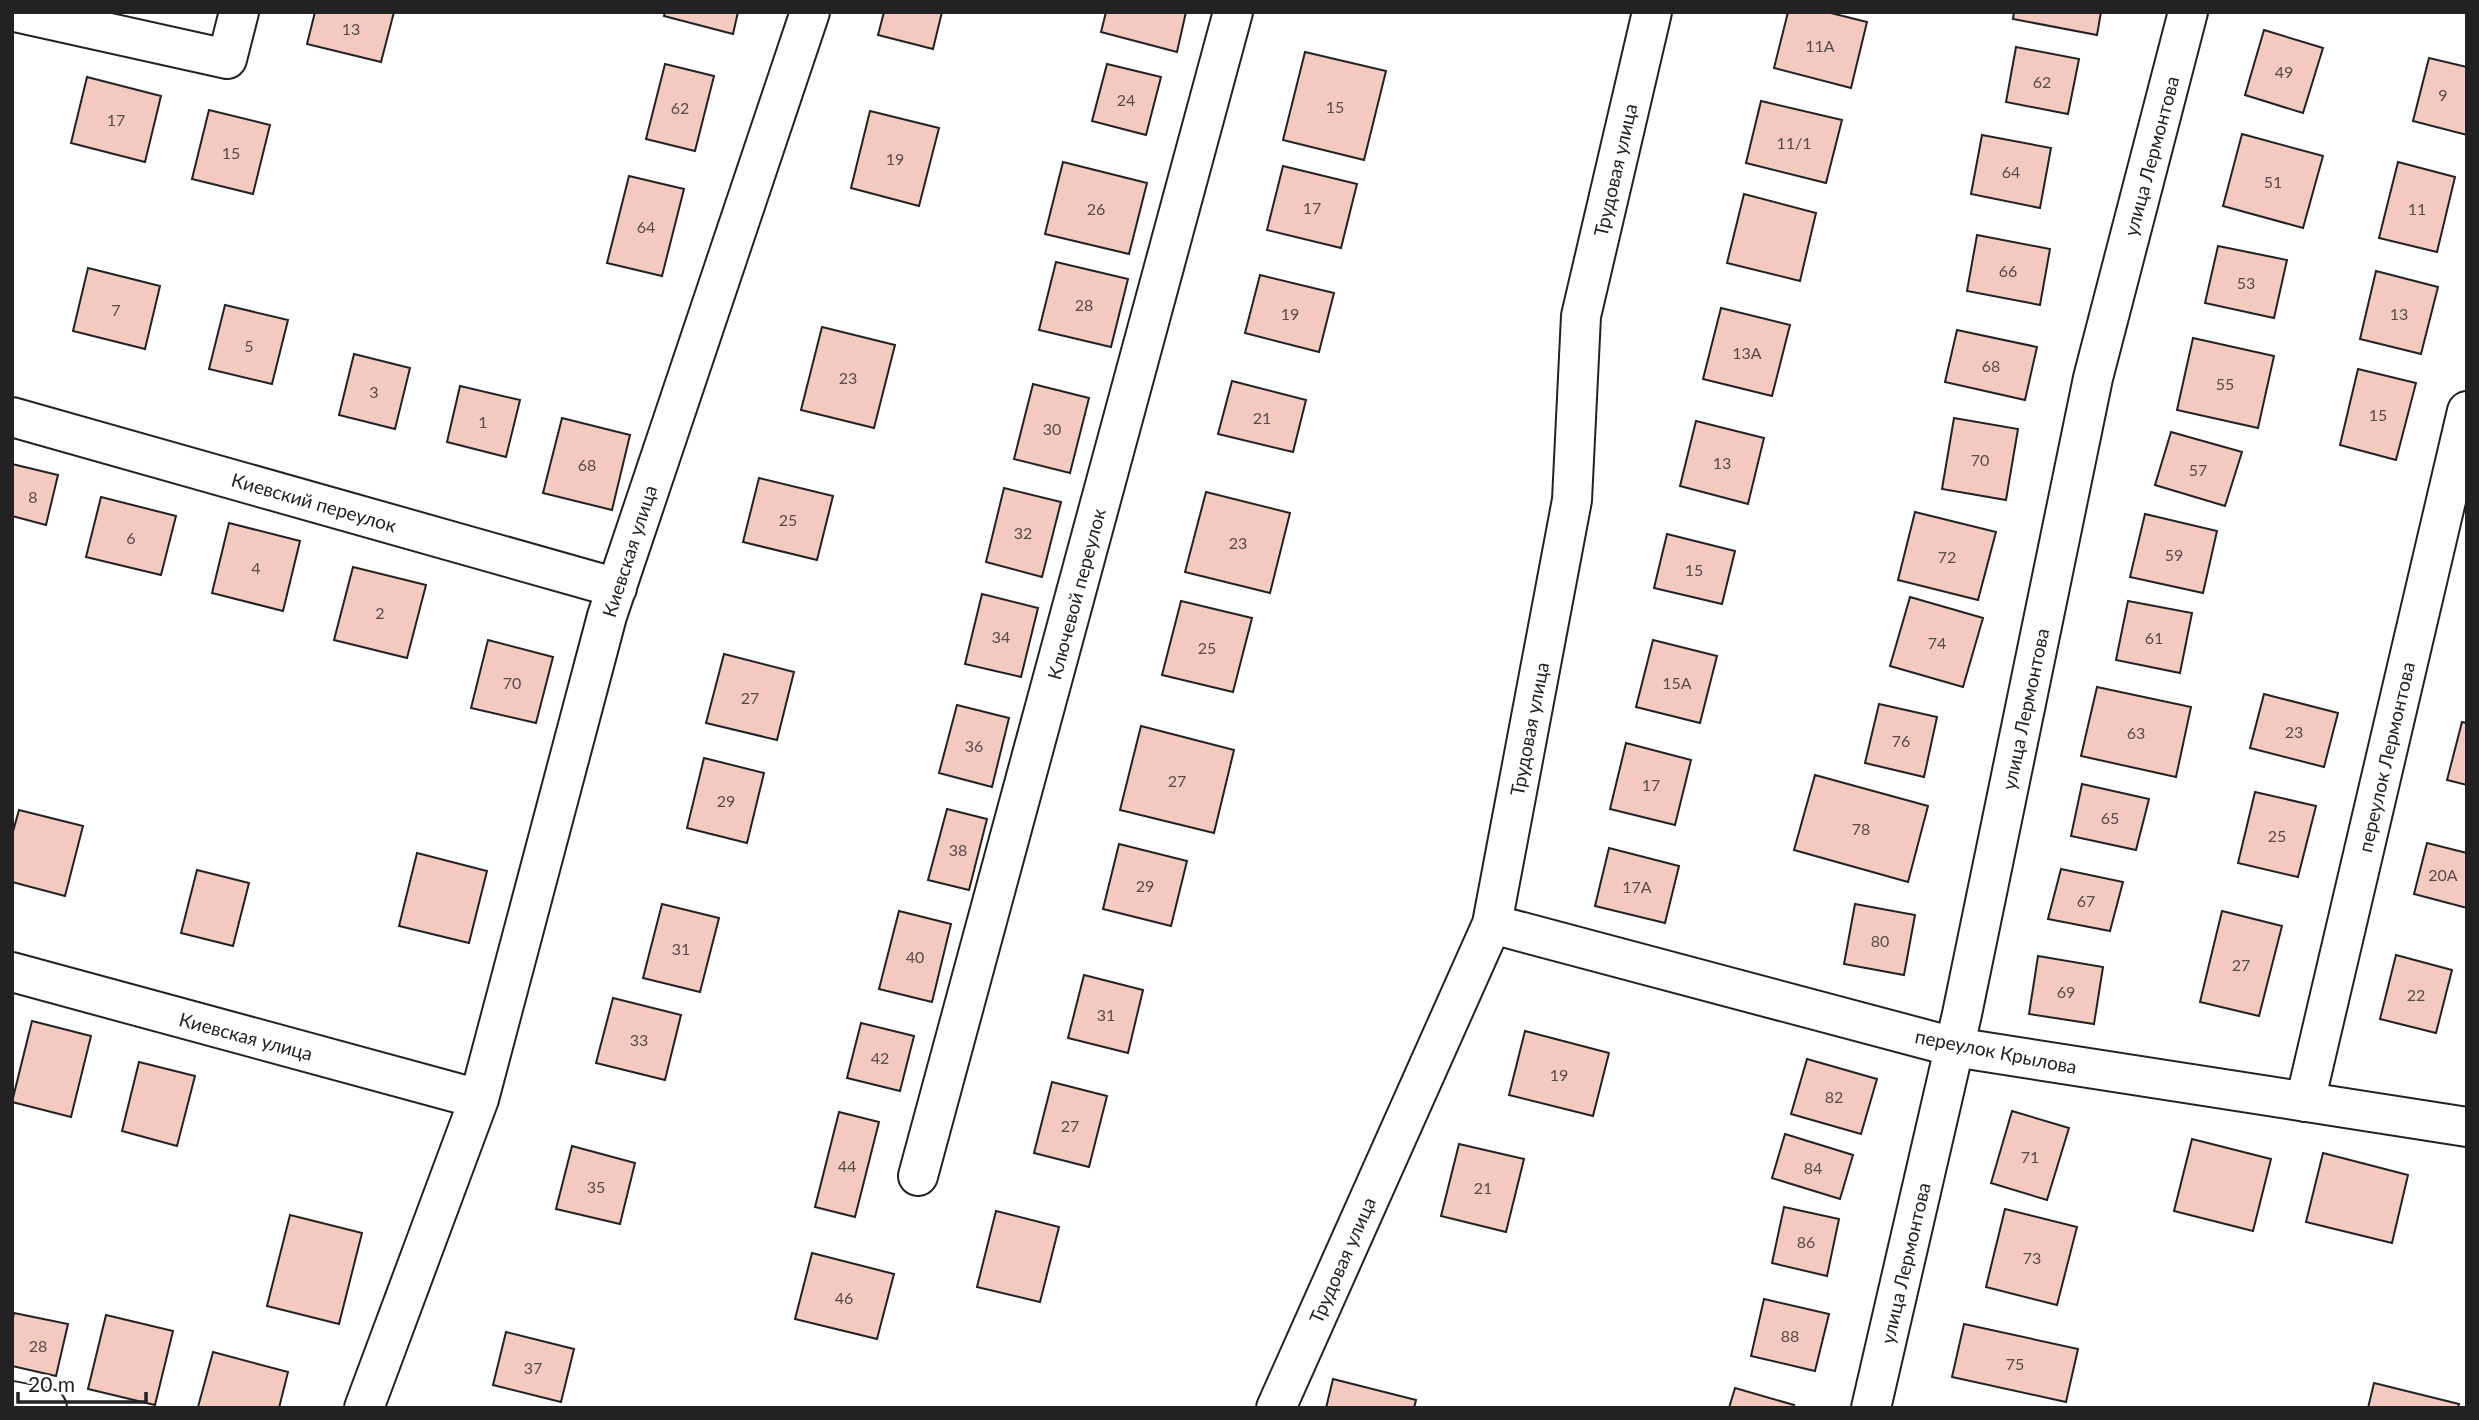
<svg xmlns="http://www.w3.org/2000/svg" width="2479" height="1420" font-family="Lato,sans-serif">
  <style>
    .building { fill: #f3c9c0; stroke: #222; stroke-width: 2 }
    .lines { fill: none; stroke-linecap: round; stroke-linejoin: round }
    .minor-casing { stroke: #222; stroke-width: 42 }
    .tertiary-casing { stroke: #222; stroke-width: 42 }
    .minor { stroke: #fff; stroke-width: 38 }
    .tertiary { stroke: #fff; stroke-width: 38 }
    .labels { text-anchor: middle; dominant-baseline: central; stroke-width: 5; stroke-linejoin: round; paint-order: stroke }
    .number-label { font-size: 16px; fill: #564c4a }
    .street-label { font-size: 19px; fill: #222; stroke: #fff }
  </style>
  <rect width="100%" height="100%" fill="#fff"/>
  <path class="building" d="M315,12h79l-13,50 -74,-18z
    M665,12h73l-5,22 -69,-18z
    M884,12h58l-9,37 -55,-14z
    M1106,12h80l-9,40 -76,-20z
    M1788,12h39l40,10 -16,66 -77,-20z
    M2014,12h87l-4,23 -84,-16z
    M2264,30l59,18 -20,65 -58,-18z
    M2016,47l63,12 -11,55 -62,-12z
    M1305,52l81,19 -22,89 -81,-20z
    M2429,58l38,9v68l-54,-14z
    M665,64l49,12 -19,75 -49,-12z
    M1107,64l54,13 -15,58 -54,-14z
    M87,77l74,19 -16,66 -74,-19z
    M1761,101l81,19 -16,63 -80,-20z
    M209,110l61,15 -17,69 -61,-15z
    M870,111l69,17 -20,78 -68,-18z
    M2242,134l81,22 -20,72 -80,-22z
    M1982,135l69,13 -11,60 -69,-14z
    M1063,162l84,21 -18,71 -84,-20z
    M2398,162l57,15 -18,75 -58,-14z
    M1283,166l74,18 -16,64 -74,-18z
    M629,176l55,13 -22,87 -55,-13z
    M1744,194l72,19 -16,68 -73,-18z
    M1977,235l73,14 -10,56 -73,-14z
    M2218,246l69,14 -13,58 -69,-15z
    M1056,262l72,17 -17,68 -72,-17z
    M88,268l72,18 -15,63 -72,-18z
    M2376,271l62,16 -17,67 -61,-15z
    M1260,275l74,18 -15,59 -74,-19z
    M225,305l63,15 -16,64 -63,-15z
    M1721,308l69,17 -18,71 -69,-17z
    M822,327l73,18 -21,83 -73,-18z
    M1957,330l80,17 -12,53 -80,-18z
    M2193,338l81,18 -16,72 -81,-18z
    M354,354l56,14 -15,61 -56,-14z
    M2358,369l58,14 -20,77 -56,-15z
    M1232,381l74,19 -13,52 -75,-18z
    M1033,384l56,14 -19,75 -56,-14z
    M460,386l60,14 -14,57 -59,-15z
    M562,418l68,17 -18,75 -69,-17z
    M1954,418l64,11 -12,71 -64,-11z
    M1696,421l68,17 -16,66 -68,-18z
    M2171,432l71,20 -17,54 -70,-21z
    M12,464l46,11 -12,50 -34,-9z
    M759,478l74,18 -16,64 -74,-18z
    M1004,488l57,14 -19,75 -56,-15z
    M1206,492l84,21 -20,80 -85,-21z
    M101,497l75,19 -15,59 -75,-18z
    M1915,512l81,20 -18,68 -80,-20z
    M2145,514l72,17 -14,62 -73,-16z
    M229,523l71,18 -17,70 -71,-18z
    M1667,534l68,17 -13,53 -68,-16z
    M353,567l73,18 -19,73 -73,-18z
    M982,594l56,14 -17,69 -56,-13z
    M1910,597l73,21 -20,69 -73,-21z
    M1181,601l71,17 -19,74 -71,-17z
    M2128,601l64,12 -12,60 -64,-13z
    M488,640l65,17 -17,66 -65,-15z
    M1653,640l64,16 -17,67 -64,-16z
    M724,654l70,18 -17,68 -71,-17z
    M2097,687l94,20 -15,70 -95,-21z
    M2264,694l74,19 -14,54 -74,-19z
    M1879,704l58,13 -13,60 -59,-14z
    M957,705l52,13 -17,69 -53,-14z
    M2462,722l5,1v62l-20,-5z
    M1141,726l93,24 -20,83 -94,-23z
    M1626,743l65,17 -16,65 -65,-16z
    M704,758l60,15 -17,70 -60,-15z
    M1815,775l113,31 -20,76 -114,-32z
    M2082,784l67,15 -13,51 -65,-14z
    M2255,792l61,14 -18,71 -60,-14z
    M947,809l40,10 -18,71 -41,-10z
    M19,810l64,16 -18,70 -53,-14v-47z
    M2427,843l40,10v55l-53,-14z
    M1119,844l68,17 -16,65 -68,-17z
    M1609,848l70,18 -14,57 -70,-17z
    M417,853l70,18 -18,72 -70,-17z
    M2061,869l62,13 -13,49 -62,-12z
    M197,870l52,13 -16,63 -52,-13z
    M662,904l57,14 -19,74 -57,-14z
    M1855,904l60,11 -11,60 -60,-11z
    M899,911l52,13 -19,78 -53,-13z
    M2222,911l60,15 -23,90 -59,-14z
    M2396,955l56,15 -16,63 -56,-14z
    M2038,956l65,11 -9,57 -65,-10z
    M1084,975l59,15 -15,63 -60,-15z
    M613,998l68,17 -16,65 -69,-17z
    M32,1021l59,15 -20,81 -59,-15z
    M861,1023l53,13 -14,55 -53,-13z
    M1525,1031l84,22 -16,63 -84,-21z
    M1807,1059l70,20 -16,55 -70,-20z
    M139,1062l56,14 -18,70 -55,-15z
    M1052,1082l55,14 -18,71 -55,-14z
    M2012,1111l57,17 -22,72 -56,-17z
    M839,1112l40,10 -24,95 -40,-10z
    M1785,1134l68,21 -13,44 -68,-21z
    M2192,1139l79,20 -18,72 -79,-20z
    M1459,1144l65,15 -18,73 -65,-16z
    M572,1146l63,17 -15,61 -64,-15z
    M2323,1153l85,22 -16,68 -86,-21z
    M1784,1207l55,12 -12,57 -55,-13z
    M2005,1209l72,18 -20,78 -71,-18z
    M996,1211l63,16 -19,75 -63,-15z
    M290,1215l72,18 -23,91 -72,-18z
    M812,1253l82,21 -17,65 -82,-20z
    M1764,1299l65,15 -14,57 -64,-15z
    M14,1313l54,11 -12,52 -44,-10v-43z
    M106,1315l67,16 -18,74 -67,-16z
    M1964,1324l114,25 -12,53 -114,-25z
    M506,1332l68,17 -13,53 -68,-17z
    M213,1352l75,20 -9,36 -81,-1z
    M1333,1379l83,21 -2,8h-88z
    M2374,1383l85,21 -1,4h-90z
    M1735,1388l59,17 -1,3h-64z"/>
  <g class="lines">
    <defs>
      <path id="minor" d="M15,12l212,47 12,-47
        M12,417l605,171
        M1492,924l462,123 513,80
        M12,972l467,127
        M2305,1102l162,-691
        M918,1176l315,-1164
        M12,1401l35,7
        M364,1408l115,-309 128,-483 203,-604
        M1276,1408l216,-484 80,-424 9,-184 71,-304"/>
      <path id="tertiary" d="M1871,1408l91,-394 131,-636 95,-366"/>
    </defs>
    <use href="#minor" class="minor-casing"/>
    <use href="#tertiary" class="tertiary-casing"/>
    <use href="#minor" class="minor"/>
    <use href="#tertiary" class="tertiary"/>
  </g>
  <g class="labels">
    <g class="number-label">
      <text x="351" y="28">13</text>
      <text x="1820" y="45">11А</text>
      <text x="2284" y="71">49</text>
      <text x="2042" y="81">62</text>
      <text x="2443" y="94">9</text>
      <text x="1126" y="99">24</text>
      <text x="1335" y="106">15</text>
      <text x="680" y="107">62</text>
      <text x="116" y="119">17</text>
      <text x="1794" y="142">11/1</text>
      <text x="231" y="152">15</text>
      <text x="895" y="158">19</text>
      <text x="2011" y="171">64</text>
      <text x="2273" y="181">51</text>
      <text x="1312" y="207">17</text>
      <text x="1096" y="208">26</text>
      <text x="2417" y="208">11</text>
      <text x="646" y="226">64</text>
      <text x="2008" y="270">66</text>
      <text x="2246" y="282">53</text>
      <text x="1084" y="304">28</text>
      <text x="116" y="309">7</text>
      <text x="1290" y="313">19</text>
      <text x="2399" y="313">13</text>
      <text x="249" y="345">5</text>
      <text x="1747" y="352">13А</text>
      <text x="1991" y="365">68</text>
      <text x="848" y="377">23</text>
      <text x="2225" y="383">55</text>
      <text x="374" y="391">3</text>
      <text x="2378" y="414">15</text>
      <text x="1262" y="417">21</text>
      <text x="483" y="421">1</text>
      <text x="1052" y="428">30</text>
      <text x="1980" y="459">70</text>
      <text x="1722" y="462">13</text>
      <text x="587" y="464">68</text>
      <text x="2198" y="469">57</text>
      <text x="33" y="496">8</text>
      <text x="788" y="519">25</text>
      <text x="1023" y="532">32</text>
      <text x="131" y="537">6</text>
      <text x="1238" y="542">23</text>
      <text x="2174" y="554">59</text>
      <text x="1947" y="556">72</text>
      <text x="256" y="567">4</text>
      <text x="1694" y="569">15</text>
      <text x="380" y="612">2</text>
      <text x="1001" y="636">34</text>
      <text x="2154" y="637">61</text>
      <text x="1937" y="642">74</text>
      <text x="1207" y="647">25</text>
      <text x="512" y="682">70</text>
      <text x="1677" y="682">15А</text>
      <text x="750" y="697">27</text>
      <text x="2294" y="731">23</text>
      <text x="2136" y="732">63</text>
      <text x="1901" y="740">76</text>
      <text x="974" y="745">36</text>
      <text x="1177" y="780">27</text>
      <text x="1651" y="784">17</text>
      <text x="726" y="800">29</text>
      <text x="2110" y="817">65</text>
      <text x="1861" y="828">78</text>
      <text x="2277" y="835">25</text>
      <text x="958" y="849">38</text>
      <text x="2443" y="874">20А</text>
      <text x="1145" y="885">29</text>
      <text x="1637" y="886">17А</text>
      <text x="2086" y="900">67</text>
      <text x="1880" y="940">80</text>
      <text x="681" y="948">31</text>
      <text x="915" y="956">40</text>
      <text x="2241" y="964">27</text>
      <text x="2066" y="991">69</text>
      <text x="2416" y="994">22</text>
      <text x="1106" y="1014">31</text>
      <text x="639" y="1039">33</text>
      <text x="880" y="1057">42</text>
      <text x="1559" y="1074">19</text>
      <text x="1834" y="1096">82</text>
      <text x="1070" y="1125">27</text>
      <text x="2030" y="1156">71</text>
      <text x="847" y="1165">44</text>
      <text x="1813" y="1167">84</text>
      <text x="596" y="1186">35</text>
      <text x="1483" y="1187">21</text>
      <text x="1806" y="1241">86</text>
      <text x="2032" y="1257">73</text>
      <text x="844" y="1297">46</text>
      <text x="1790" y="1335">88</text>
      <text x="38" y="1345">28</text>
      <text x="2015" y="1363">75</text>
      <text x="533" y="1367">37</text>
    </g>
    <g class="street-label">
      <text transform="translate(2151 156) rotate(-75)">улица Лермонтова</text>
      <text transform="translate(1615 170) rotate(-77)">Трудовая улица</text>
      <text transform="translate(314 502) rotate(16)">Киевский переулок</text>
      <text transform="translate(629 551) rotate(-72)">Киевская улица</text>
      <text transform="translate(1076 594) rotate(-75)">Ключевой переулок</text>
      <text transform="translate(2025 709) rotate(-78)">улица Лермонтова</text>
      <text transform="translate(1529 729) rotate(-79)">Трудовая улица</text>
      <text transform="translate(2386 757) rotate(-77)">переулок Лермонтова</text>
      <text transform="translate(246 1036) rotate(15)">Киевская улица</text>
      <text transform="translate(1996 1051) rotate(11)">переулок Крылова</text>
      <text transform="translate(1342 1260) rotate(-66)">Трудовая улица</text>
      <text transform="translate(1905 1263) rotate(-77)">улица Лермонтова</text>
    </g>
  </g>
  <rect width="2479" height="1420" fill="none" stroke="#222222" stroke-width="28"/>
  <path d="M18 1392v10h128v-10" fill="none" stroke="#222222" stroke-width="3.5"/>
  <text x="28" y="1392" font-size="21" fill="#222222" stroke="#ffffff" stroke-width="5" paint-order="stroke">20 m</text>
</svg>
